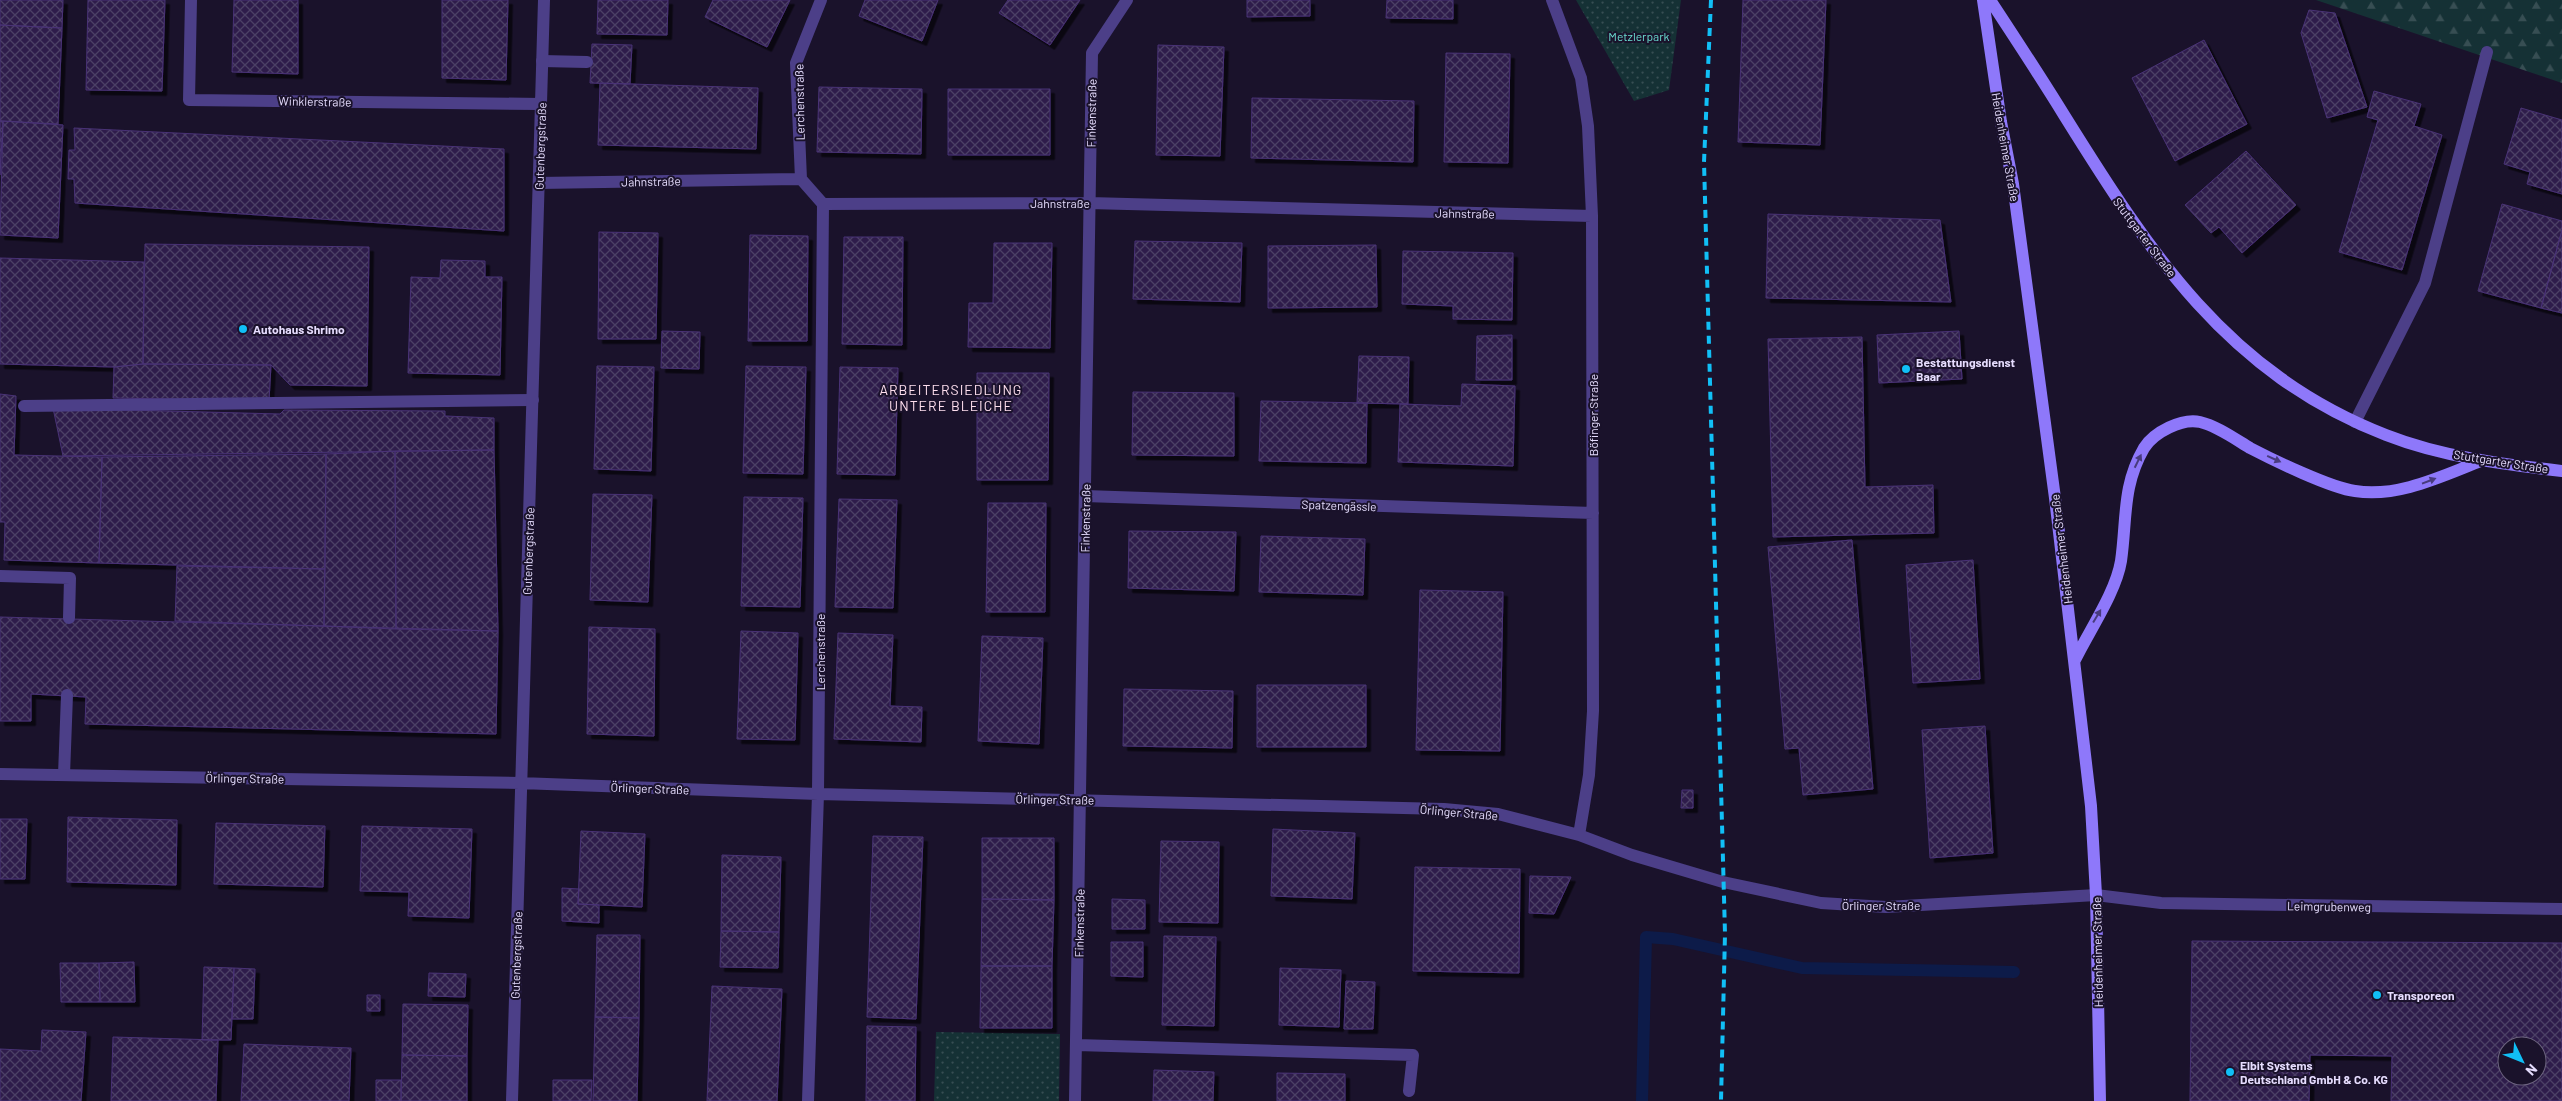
<svg xmlns="http://www.w3.org/2000/svg" width="2562" height="1101" font-family="Barlow,sans-serif">
  <style>
    .grass { fill: url(#grass-dots) }
    .forest { fill: url(#forest-firs) }
    .lines { fill: none; stroke-linecap: round; stroke-linejoin: round }
    .stream { stroke: #0d1b49; stroke-width: 12 }
    .building { fill: url(#building-cross-hatch); stroke: #493276; fill-rule: evenodd; filter: url(#shadow) }
    .lane { stroke: #4c3f88; stroke-width: 12 }
    .street { stroke: #4c3f88; stroke-width: 12 }
    .secondary { stroke: #8e78fa; stroke-width: 12 }
    .rail { stroke: #11bff6; stroke-width: 4; stroke-dasharray: 8 6; stroke-linecap: butt }
    .oneway { fill: #483b7e }
    .poi-dot { fill: #11bff6; stroke: #1a122b; stroke-width: 2 }
    .labels { text-anchor: middle; dominant-baseline: central; stroke-width: 4; stroke-linejoin: round; paint-order: stroke }
    .park-label { font-size: 12px; fill: #6addd1; stroke: #1a122b }
    .street-label { font-size: 12px; fill: #e6ddfe; stroke: #1a122b }
    .poi-label { font-size: 12px; font-weight: bold; fill: #e6ddfe; stroke: #1a122b; text-anchor: start }
    .neighbourhood-label { font-size: 14px; letter-spacing: 1px; fill: #fedfee; stroke: #1a122b }
  </style>
  <defs>
    <pattern id="grass-dots" width="8" height="8" patternUnits="userSpaceOnUse" patternTransform="scale(1.25)"><rect width="8" height="8" fill="#153135"/><path d="M2 2h.1M6 6h.1" fill="none" stroke="#374e53" stroke-width="1.8" stroke-linecap="round"/></pattern>
    <pattern id="forest-firs" width="22" height="20" patternUnits="userSpaceOnUse" patternTransform="scale(1.25)"><rect width="22" height="20" fill="#153135"/><path d="M5 1l3.5 6h-7zM16 11l3.5 6h-7z" fill="#374e53"/></pattern>
    <pattern id="building-cross-hatch" width="8" height="8" patternUnits="userSpaceOnUse" patternTransform="scale(1.25)"><rect width="8" height="8" fill="#2e1f4b"/><path d="M0 0l8 8M0 8l8-8" fill="none" stroke="#4c3f66"/></pattern>
    <filter id="shadow"><feDropShadow dx="4.5" dy="4.5" stdDeviation="0" flood-color="#0009"/></filter>
  </defs>
  <rect width="100%" height="100%" fill="#1a122b"/>
  <path class="grass" d="M1576,0h105l-12,90 -35,11z
    M936,1032l124,2 -1,67h-125z"/>
  <path class="forest" d="M2316,0h246v83z"/>
  <g class="lines">
    <path class="stream" d="M1642,1101l4,-164 27,2 129,29 212,4"/>
  </g>
  <path class="building" d="M0,0h63l-1,28 -62,-3z
    M88,0h77l-3,91 -76,-1z
    M234,0h64v74l-66,-2z
    M442,0h66l-2,80 -64,-2z
    M598,0h70l-1,35 -70,-1z
    M713,0h77l-23,47 -62,-30z
    M865,0h73l-16,41 -63,-25z
    M1008,0h72l-30,45 -51,-32z
    M1247,0h63v16l-63,1z
    M1387,0h66v19l-67,-1z
    M1743,0h83l-6,145 -82,-3z
    M2309,10l26,3 32,94 -40,11 -26,-85z
    M0,25l62,3 -4,96 -58,-3z
    M2204,40l43,84 -72,37 -43,-83z
    M592,44l40,1 -2,39 -40,-1z
    M1158,45l66,2 -4,109 -64,-1z
    M1446,53l64,1 -2,109 -64,-1z
    M600,83l158,5 -2,61 -158,-4z
    M819,87l103,2 -1,65 -104,-2z
    M948,89h102v66h-102z
    M2374,91l47,13 -7,22 28,9 -40,135 -63,-18 39,-132 -11,-3z
    M1252,98l162,3 -1,61 -162,-4z
    M2521,108l41,12v74l-35,-10 3,-12 -26,-8z
    M0,121h3l-3,54z
    M3,121l60,4 -5,113 -58,-3z
    M74,128l430,21v82l-429,-28 -1,-24h-6l1,-29h6z
    M2246,151l50,54 -54,48 -23,-26 -8,6 -26,-28z
    M2502,204l60,17v9l-21,78 -63,-17z
    M1768,214l172,6 11,82 -185,-4z
    M2562,230v83l-21,-5z
    M599,232l59,1 -2,106h-58z
    M750,235l58,1 -1,105h-59z
    M844,237h59l-1,108 -60,-1z
    M1135,241l107,2 -2,59 -107,-3z
    M994,243h58l-2,105 -82,-1 1,-44h24z
    M145,244l224,3 -2,139 -77,-1 -19,-20 -128,-1z
    M1376,245l1,62 -109,1v-62z
    M1403,251l110,2 -1,67 -59,-1v-13l-51,-2z
    M0,258l144,4 -1,102 -29,3 -114,-3z
    M441,260l44,1v16h17l-2,98 -92,-2 3,-96 29,1z
    M662,331l38,1 -1,37 -38,-1z
    M1959,331l3,48 -83,4 -2,-48z
    M1512,335v45h-36l1,-44z
    M1862,337l3,150 68,-2 1,48 -161,4 -5,-198z
    M1359,356l50,1 -1,47 -51,-1z
    M143,364l128,1 -2,36 -156,-3 1,-31z
    M597,366l57,1 -3,104 -57,-2z
    M746,366l60,1 -3,107 -60,-1z
    M840,367l58,1 -3,107 -58,-1z
    M977,373h72l-1,107h-71z
    M1462,384l53,2 -2,80 -115,-4 2,-58 61,2z
    M1133,392l101,1v63l-102,-1z
    M0,394l16,2 -2,59 88,2 -3,106 -95,-3 1,-38h-5z
    M1261,401l106,2 -1,60 -107,-2z
    M53,408l227,6 4,-4 161,1v5l49,2v32l-431,6z
    M494,450l4,181 -102,-2 -1,-178z
    M395,451l1,178 -72,-3 2,-172z
    M326,454l-1,115 -226,-6 3,-106z
    M593,494l59,1 -4,107 -58,-2z
    M744,497l59,1 -3,109 -59,-1z
    M839,499l58,1 -4,108 -58,-1z
    M988,503h58l-1,109h-59z
    M1129,531l107,1 -2,59 -106,-3z
    M1261,536l104,3 -2,56 -104,-3z
    M1852,540l21,249 -70,6 -4,-47 -14,1 -17,-202z
    M1973,560l7,119 -67,4 -7,-118z
    M177,566l148,3 -1,57 -149,-5z
    M1420,590l83,2 -3,159 -84,-1z
    M0,617l498,14 -2,103 -411,-10 1,-27 -55,-3v27h-31z
    M589,627l66,2 -1,107 -67,-2z
    M741,631l57,2 -3,107 -58,-1z
    M838,633l55,2 -3,71 32,1 -1,35 -87,-3z
    M982,636l61,2 -4,106 -61,-3z
    M1257,685h109v62h-109z
    M1124,689l109,2 -1,57 -109,-2z
    M1985,726l8,127 -63,5 -8,-128z
    M1682,790h11v18h-12z
    M68,817l109,3 -1,65 -109,-3z
    M0,819h27l-2,60h-25z
    M216,823l109,3 -2,61 -109,-3z
    M362,826l110,3 -3,89 -61,-2 1,-24 -49,-1z
    M1273,829l82,4 -3,66 -81,-3z
    M581,831l64,3 -3,73 -64,-3z
    M873,836l50,1 -7,182 -49,-2z
    M982,838h72v62l-72,-1z
    M1161,841l58,1 -1,81 -59,-1z
    M722,855l59,2 -2,75 -58,-1z
    M1415,867l105,2 -1,104 -106,-2z
    M1530,876l41,1 -17,37 -25,-1z
    M562,888l17,1 -1,15 21,1v18l-37,-2z
    M982,899l72,1 -2,66h-71z
    M1112,899l33,1v29h-33z
    M721,931l58,1 -1,36 -58,-1z
    M597,935h43l-1,83 -44,-1z
    M1164,936l52,1 -2,89 -52,-1z
    M2192,941l370,2v158h-171l1,-45 -82,-1 -1,46h-119zM2507,1046h30v30h-30z
    M1111,942h32v35l-32,-1z
    M134,962l1,40h-35l-1,-39z
    M60,963h39l1,39h-39z
    M981,966h71v62h-72z
    M204,967l30,1 -3,72h-29z
    M234,968l21,1 -2,50h-21z
    M1280,968l61,2 -2,57 -60,-2z
    M429,973l37,1 -1,23 -37,-1z
    M1346,981l29,1 -2,47h-29z
    M712,986l70,3 -5,112h-70z
    M367,995h13v16h-13z
    M403,1004l65,1 -1,51 -65,-1z
    M595,1017l44,1 -2,83h-44z
    M867,1026l49,1 -1,74h-49z
    M42,1030l44,2 -5,69h-81v-52l41,2z
    M113,1037l105,3 -2,61h-105z
    M244,1044l107,4 -2,53h-108z
    M402,1055l65,1v45h-66z
    M1154,1070l60,2 -1,29h-60z
    M1277,1073l68,1v27h-68z
    M376,1080h25v21h-25z
    M553,1080h39l-1,21h-38z"/>
  <g class="lines">
    <path class="lane" d="M542,61l45,1
      M24,406l509,-6
      M0,576l70,2 -1,40
      M64,775l3,-80"/>
    <path class="street" d="M191,0l-2,100 352,4
      M1552,0l29,78 7,48 4,90 1,495 -4,64 -10,60
      M801,179l-5,-116 25,-63
      M539,183l262,-4 22,25 266,-1 503,13
      M2355,422l70,-139 62,-231
      M1085,496l508,17
      M0,774l520,9 298,11 626,15 54,5 81,21 53,20 91,27 98,21 65,4 210,-12 65,8 401,6
      M1077,1045l336,10 -4,36
      M512,1101l32,-1101
      M808,1101l10,-307 5,-590
      M1075,1101l17,-1048 35,-53"/>
    <path class="secondary" d="M1983,0l18,122 12,62 42,314 36,308 5,89 4,206
      M1990,0c25,38 50,76 74,115 86,138 163,258 322,320 56,22 116,29 176,36
      M2075,660c14,-29 41,-68 46,-99 6,-42 1,-75 23,-113 10,-16 38,-30 56,-26 17,4 35,17 50,26 23,12 81,40 105,43 43,7 87,-15 126,-30"/>
    <path class="rail" d="M1711,0l-7,162 21,772 -4,167"/>
  </g>
  <defs><path id="oneway-solid" d="M-6-.8H1V-3.2L6.5 0L1 3.2V.8H-6Z" transform="scale(1.25)"/></defs>
  <g class="oneway">
    <use href="#oneway-solid" transform="translate(2274 459) rotate(24)"/>
    <use href="#oneway-solid" transform="translate(2138 461) rotate(-64)"/>
    <use href="#oneway-solid" transform="translate(2429 481) rotate(-21)"/>
    <use href="#oneway-solid" transform="translate(2097 616) rotate(-59)"/>
  </g>
  <g class="poi-dot">
    <circle cx="243" cy="329" r="5"/>
    <circle cx="1906" cy="369" r="5"/>
    <circle cx="2377" cy="995" r="5"/>
    <circle cx="2230" cy="1072" r="5"/>
  </g>
  <g class="labels">
    <g class="park-label">
      <text x="1639" y="36">Metzlerpark</text>
    </g>
    <g class="street-label">
      <text transform="translate(315 101) rotate(1)">Winklerstraße</text>
      <text transform="translate(799 102) rotate(-91)">Lerchenstraße</text>
      <text transform="translate(1091 113) rotate(-89)">Finkenstraße</text>
      <text transform="translate(540 146) rotate(-88)">Gutenbergstraße</text>
      <text transform="translate(2006 147) rotate(80)">Heidenheimer Straße</text>
      <text transform="translate(651 181) rotate(-1)">Jahnstraße</text>
      <text x="1060" y="203">Jahnstraße</text>
      <text transform="translate(1465 213) rotate(1)">Jahnstraße</text>
      <text transform="translate(2145 237) rotate(53)">Stuttgarter Straße</text>
      <text transform="translate(1593 415) rotate(-90)">Böfinger Straße</text>
      <text transform="translate(2501 461) rotate(9)">Stuttgarter Straße</text>
      <text transform="translate(1339 505) rotate(2)">Spatzengässle</text>
      <text transform="translate(1085 518) rotate(-89)">Finkenstraße</text>
      <text transform="translate(2061 549) rotate(-97)">Heidenheimer Straße</text>
      <text transform="translate(528 551) rotate(-88)">Gutenbergstraße</text>
      <text transform="translate(820 652) rotate(-90)">Lerchenstraße</text>
      <text transform="translate(245 778) rotate(1)">Örlinger Straße</text>
      <text transform="translate(650 788) rotate(2)">Örlinger Straße</text>
      <text transform="translate(1055 799) rotate(1)">Örlinger Straße</text>
      <text transform="translate(1459 812) rotate(5)">Örlinger Straße</text>
      <text x="1881" y="905">Örlinger Straße</text>
      <text transform="translate(2329 906) rotate(1)">Leimgrubenweg</text>
      <text transform="translate(1079 923) rotate(-89)">Finkenstraße</text>
      <text transform="translate(2097 952) rotate(-91)">Heidenheimer Straße</text>
      <text transform="translate(516 955) rotate(-88)">Gutenbergstraße</text>
    </g>
    <g class="poi-label">
      <text x="253" y="329">Autohaus Shrimo</text>
      <text x="1916" y="362">Bestattungsdienst<tspan x="1916" dy="14">Baar</tspan></text>
      <text x="2387" y="995">Transporeon</text>
      <text x="2240" y="1065">Elbit Systems<tspan x="2240" dy="14">Deutschland GmbH &amp; Co. KG</tspan></text>
    </g>
    <g class="neighbourhood-label">
      <text x="951" y="389">ARBEITERSIEDLUNG<tspan x="951" dy="16">UNTERE BLEICHE</tspan></text>
    </g>
  </g>
  <g transform="translate(2522 1061) rotate(133)"><circle r="24" fill="#1a122b" stroke="#6c637f"/>
  <path d="M0-4L9 19L0 12L-9 19Z" fill="#11bff6"/>
  <text y="-8" font-size="14" font-weight="bold" text-anchor="middle" fill="#e6ddfe">N</text>
  </g>
</svg>
